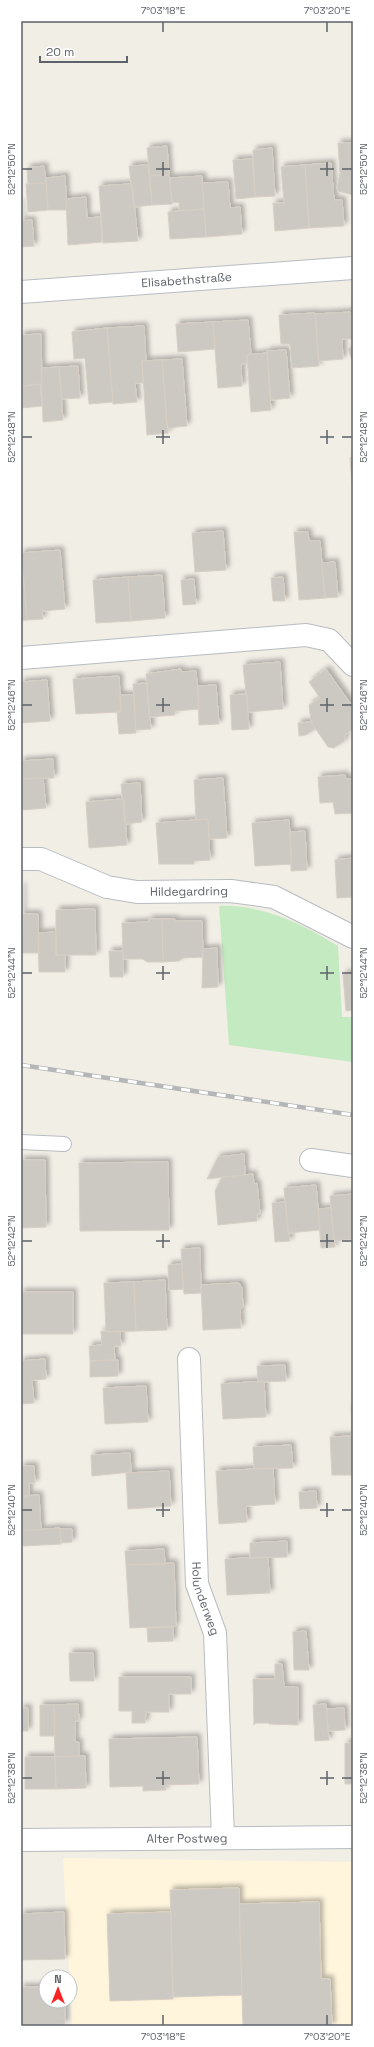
<svg xmlns="http://www.w3.org/2000/svg" width="374" height="2047" font-family="'Space Grotesk',sans-serif">
  <style>
    .commercial { fill: #fff5dd }
    .green { fill: #c4eac1 }
    .building { fill: #ccc9c3; stroke: #d7cfc4; filter: url(#shadow) }
    .lines { fill: none; stroke-linecap: round; stroke-linejoin: round }
    .lane-casing { stroke: #b8bcc1; stroke-width: 16 }
    .street-casing { stroke: #b8bcc1; stroke-width: 24 }
    .lane { stroke: #fff; stroke-width: 14 }
    .street { stroke: #fff; stroke-width: 22 }
    .rail-casing { stroke: #b5b6b7; stroke-width: 4.5 }
    .rail { stroke: #fff; stroke-width: 3; stroke-dasharray: 9; stroke-linecap: butt }
    .ticks { fill: none; stroke: #5d6368; stroke-width: 1.5 }
    .labels { text-anchor: middle; dominant-baseline: central; stroke-width: 3; stroke-linejoin: round; paint-order: stroke }
    .street-label { font-size: 12px; fill: #5d6368; stroke: #fff }
    .neatline { fill: none; stroke: #5d6368; stroke-width: 1.5 }
    .ticks-label { font-size: 10px; text-anchor: middle; fill: #5d6368 }
  </style>
  <defs>
    <filter id="shadow"><feDropShadow dx="3.5" dy="-3.5" stdDeviation="2" flood-color="#0004"/></filter>
  </defs>
  <rect width="100%" height="100%" fill="#f1eee6"/>
  <path class="commercial" d="M63,1858l290,4v164h-281z"/>
  <path class="green" d="M219,906c43,-2 84,18 119,40l4,71h11v45l-124,-17z"/>
  <path class="building" d="M338,143h15v52l-15,-4 -1,-3 3,-14z
    M167,146l2,29 -19,1 -3,-28z
    M272,148l3,48 -20,1 -2,-47z
    M252,159l3,38 -19,2 -3,-39z
    M331,163l3,37h8l2,26 -35,2 -4,-63z
    M148,165l4,40 -18,2 -5,-41z
    M305,165l4,63 -34,3 -2,-28h11l-3,-36z
    M44,166l2,17 -18,1 -1,-16z
    M169,175l3,29 -20,1 -2,-29z
    M65,176l2,34h-19l-2,-32z
    M202,176l2,33 -25,2v-9l-7,1 -2,-25z
    M202,176v7l26,-1 2,26 10,-1 2,27 -36,3z
    M46,183l2,27 -20,2 -2,-28z
    M130,184h2l6,57 -35,2 -4,-57z
    M86,197l1,21 13,-1 2,25 -34,3 -2,-46z
    M21,202l1,19 10,-1 2,26 -13,1z
    M204,209l2,28 -36,2 -2,-27z
    M351,312l1,27h-10l1,20 -24,2 -4,-47z
    M315,313l4,53 -27,2 -2,-24h-9l-2,-29z
    M248,320l3,34 -4,1v8l-6,1 1,22 -24,2 -5,-66z
    M213,322l2,27 -37,3 -2,-28z
    M144,326l2,35h-4l1,22h-8l2,19 -24,2 -6,-76z
    M107,328l6,74 -24,2 -4,-46 -11,1 -2,-27z
    M41,334l1,50 -21,2v-51z
    M353,346v17l-5,-14z
    M286,350l4,48 -19,2 -4,-49z
    M267,353l4,57 -20,2 -4,-57z
    M182,359l5,67 -20,2 -5,-68z
    M162,360l6,73 -21,2 -5,-74z
    M78,366l2,32 -18,1 -3,-32z
    M59,367l4,53 -20,2 -2,-54z
    M40,384l2,22 -21,2v-22z
    M353,457v37l-3,-36z
    M223,531l3,39 -31,2 -3,-39z
    M294,532h14l1,9h11l5,57 -26,2z
    M60,550l5,59 -23,2 1,8 -16,1 -6,-67z
    M335,562l3,35 -13,1 -3,-35z
    M162,575l3,43 -34,3 -3,-44z
    M128,577l3,44 -35,2 -3,-43z
    M283,577l2,24h-12l-2,-23z
    M194,579l2,25 -13,1 -2,-25z
    M21,581h3l3,39 -6,1z
    M280,662l3,47 -35,3 -5,-47z
    M181,669v3l15,-1 3,38 -24,2v4l-26,2 -3,-43z
    M326,669l27,38v22l-8,6 -1,6 -10,7 -6,-1 -17,-25 -2,-17 11,-7 -11,-16z
    M119,676l2,36 -45,2 -3,-35z
    M47,680l3,41 -29,2v-41z
    M147,683l4,46 -15,1 -3,-46z
    M216,685l3,39 -20,1 -1,-39z
    M245,694h2l2,35 -17,1 -2,-35z
    M120,695h14l2,38 -17,1 -2,-22h4z
    M311,722l4,7 -9,6 -7,1 -1,-13z
    M53,759l1,19 -33,1v-18z
    M345,775l1,4h7v34l-18,1 -2,-12 -13,1 -2,-26z
    M43,778l3,30 -25,2v-31z
    M223,778l4,60 -18,1 -1,-20 -12,1 -2,-40z
    M140,783l2,39 -17,2 -4,-40z
    M122,799h2l3,46 -38,3 -3,-46z
    M208,819l2,41 -16,1v3h-35l-3,-41z
    M289,820l3,44 -37,2 -3,-43z
    M305,831l2,39 -16,1 -1,-39z
    M353,858v39l-16,1 -2,-38z
    M21,886h1l1,48h-2z
    M95,909l1,46h-40v-45z
    M23,914h15l1,39h-17z
    M149,919h13l1,43h-16l-4,-3h-20l-1,-36 27,-1z
    M162,919h13v2h27l1,36 -20,1 -4,3 -16,1z
    M56,932v23h9v17h-26l-1,-39z
    M217,948l1,39 -16,1 1,-39z
    M109,951h14v26h-13z
    M353,973v37l-7,1 -3,-37z
    M244,1154l1,21 -38,4 11,-22z
    M21,1160h24l1,67 -25,1z
    M168,1162l1,68 -89,1 -1,-68z
    M253,1174l1,10 3,-1 3,31h-3v7l-39,4 -3,-34 7,-14z
    M316,1185l4,45 -32,3 -4,-45z
    M353,1194v45l-19,2 -4,-45z
    M285,1202l5,39 -15,1 -3,-39z
    M331,1208l4,39 -14,1 -3,-39z
    M200,1248l1,45 -17,1 -3,-45z
    M182,1264l1,25 -14,1 -1,-25z
    M165,1280l2,50 -31,1 -2,-49z
    M134,1282l2,49 -30,1 -2,-49z
    M239,1283l3,5 1,19 -3,3 1,18 -38,2 -2,-45z
    M21,1292h52v42h-52z
    M101,1331l19,1 1,14h-7l1,14 -25,1 -1,-15 13,-1z
    M45,1359l1,20 -14,1 2,23 -13,1v-43z
    M115,1360h3v16l-28,1v-16z
    M285,1365l1,16 -28,1 -1,-16z
    M264,1381l2,36 -43,2 -2,-35z
    M146,1386l2,36 -43,2 -2,-36z
    M351,1405h2v70h-21l-2,-38 22,-1z
    M291,1445l2,23 -39,1 -1,-22z
    M130,1453l1,19 -39,4 -1,-21z
    M21,1466h13l1,17h-6v13h-8z
    M273,1468l2,36 -29,2 1,16 -28,2 -3,-53z
    M169,1471l2,35 -43,3 -2,-36z
    M316,1491l1,17 -17,1 -1,-17z
    M39,1495l2,35 -20,1v-35z
    M60,1528l1,16 -39,2 -1,-15z
    M60,1529h12v13l-11,1z
    M287,1541v16l-37,1v-15z
    M164,1549l1,15 -39,1 -1,-14z
    M268,1557l2,36 -43,2 -2,-36z
    M174,1563l2,63 -46,2 -4,-63z
    M173,1627v14l-25,1 -1,-14z
    M306,1631l3,39h-15l-1,-38z
    M69,1653h24l1,28h-24z
    M275,1664h7l2,23h14v38l-29,-1v-1h-14l-1,2 -1,-46h22z
    M119,1677h72v17h-22v18h-23l-1,11h-13v-12h-13z
    M78,1704l1,17h-4v21h4v14l-24,1 -1,-52z
    M326,1704l3,36 -14,1 -2,-36z
    M40,1705h14l1,31h-15z
    M21,1708h7v23h-7z
    M344,1708l1,22 -17,1 -1,-22z
    M197,1737l2,47 -34,1 1,5 -23,1v-5l-33,1 -1,-48z
    M345,1743h7l1,2v39h-8z
    M79,1756h6l1,32 -30,1 -1,-32z
    M25,1757h30l1,32h-31z
    M239,1888l3,107 -69,2 -3,-107z
    M319,1902l2,77h9l2,47h-89l-4,-122z
    M64,1912l1,47 -44,1v-46z
    M171,1912l2,87 -63,2 -3,-87z
    M46,1984v17h19v23l-44,2v-39h19v-2z"/>
  <g class="lines">
    <defs>
      <path id="lane" d="M21,1142l43,2"/>
      <g id="street">
        <path id="s1" d="M21,292l332,-24"/>
        <path d="M21,658l285,-23 23,5 24,25"/>
        <path id="s2" d="M21,859h20l66,28 30,5 94,-1 43,6 79,40"/>
        <path d="M311,1160l42,6"/>
        <path id="s3" d="M189,1359l8,225 18,49 8,204"/>
        <path id="s4" d="M21,1840l332,-3"/>
      </g>
    </defs>
    <use href="#lane" class="lane-casing"/>
    <use href="#street" class="street-casing"/>
    <use href="#lane" class="lane"/>
    <use href="#street" class="street"/>
    <defs>
      <path id="rail" d="M21,1065l332,50"/>
    </defs>
    <use href="#rail" class="rail-casing"/>
    <use href="#rail" class="rail"/>
  </g>
  <path class="ticks" d="M163,22v10M327,22v10M163,162v14M327,162v14M22,169h10M156,169h14M320,169h14M342,169h10M163,430v14M327,430v14M22,437h10M156,437h14M320,437h14M342,437h10M163,698v14M327,698v14M22,705h10M156,705h14M320,705h14M342,705h10M163,966v14M327,966v14M22,973h10M156,973h14M320,973h14M342,973h10M163,1234v14M327,1234v14M22,1241h10M156,1241h14M320,1241h14M342,1241h10M163,1503v14M327,1503v14M22,1510h10M156,1510h14M320,1510h14M342,1510h10M163,1771v14M327,1771v14M22,1778h10M156,1778h14M320,1778h14M342,1778h10M163,2015v10M327,2015v10"/>
  <g class="labels">
    <g class="street-label">
      <text stroke="none"><textPath href="#s1" startOffset="166">Elisabethstraße</textPath></text>
      <text stroke="none"><textPath href="#s2" startOffset="174">Hildegardring</textPath></text>
      <text stroke="none"><textPath href="#s3" startOffset="241">Holunderweg</textPath></text>
      <text stroke="none"><textPath href="#s4" startOffset="166">Alter Postweg</textPath></text>
    </g>
  </g>
  <rect width="374" height="2047" fill="none" stroke="#ffffff" stroke-width="44"/>
  <g transform="translate(58 1989)"><circle r="19" fill="#ffffff" stroke="#bec1c3"/>
  <path d="M0-3L7 15L0 10L-7 15Z" fill="#f92524"/>
  <text y="-6" font-size="11" font-weight="bold" text-anchor="middle" fill="#5d6368">N</text>
  </g>
  <path d="M40 56v6h87v-6" fill="none" stroke="#5d6368" stroke-width="2"/>
  <text x="46" y="56" font-size="12" fill="#5d6368" stroke="#ffffff" stroke-width="3" paint-order="stroke">20 m</text>
  <rect x="22" y="22" width="330" height="2003" class="neatline"/>
  <g class="ticks-label">
    <text x="163" y="14">7°03'18"E</text>
    <text x="327" y="14">7°03'20"E</text>
    <text transform="translate(11 169) rotate(-90)" y="4">52°12'50"N</text>
    <text transform="translate(363 169) rotate(-90)" y="4">52°12'50"N</text>
    <text transform="translate(11 437) rotate(-90)" y="4">52°12'48"N</text>
    <text transform="translate(363 437) rotate(-90)" y="4">52°12'48"N</text>
    <text transform="translate(11 705) rotate(-90)" y="4">52°12'46"N</text>
    <text transform="translate(363 705) rotate(-90)" y="4">52°12'46"N</text>
    <text transform="translate(11 973) rotate(-90)" y="4">52°12'44"N</text>
    <text transform="translate(363 973) rotate(-90)" y="4">52°12'44"N</text>
    <text transform="translate(11 1241) rotate(-90)" y="4">52°12'42"N</text>
    <text transform="translate(363 1241) rotate(-90)" y="4">52°12'42"N</text>
    <text transform="translate(11 1510) rotate(-90)" y="4">52°12'40"N</text>
    <text transform="translate(363 1510) rotate(-90)" y="4">52°12'40"N</text>
    <text transform="translate(11 1778) rotate(-90)" y="4">52°12'38"N</text>
    <text transform="translate(363 1778) rotate(-90)" y="4">52°12'38"N</text>
    <text x="163" y="2040">7°03'18"E</text>
    <text x="327" y="2040">7°03'20"E</text>
  </g>
</svg>
